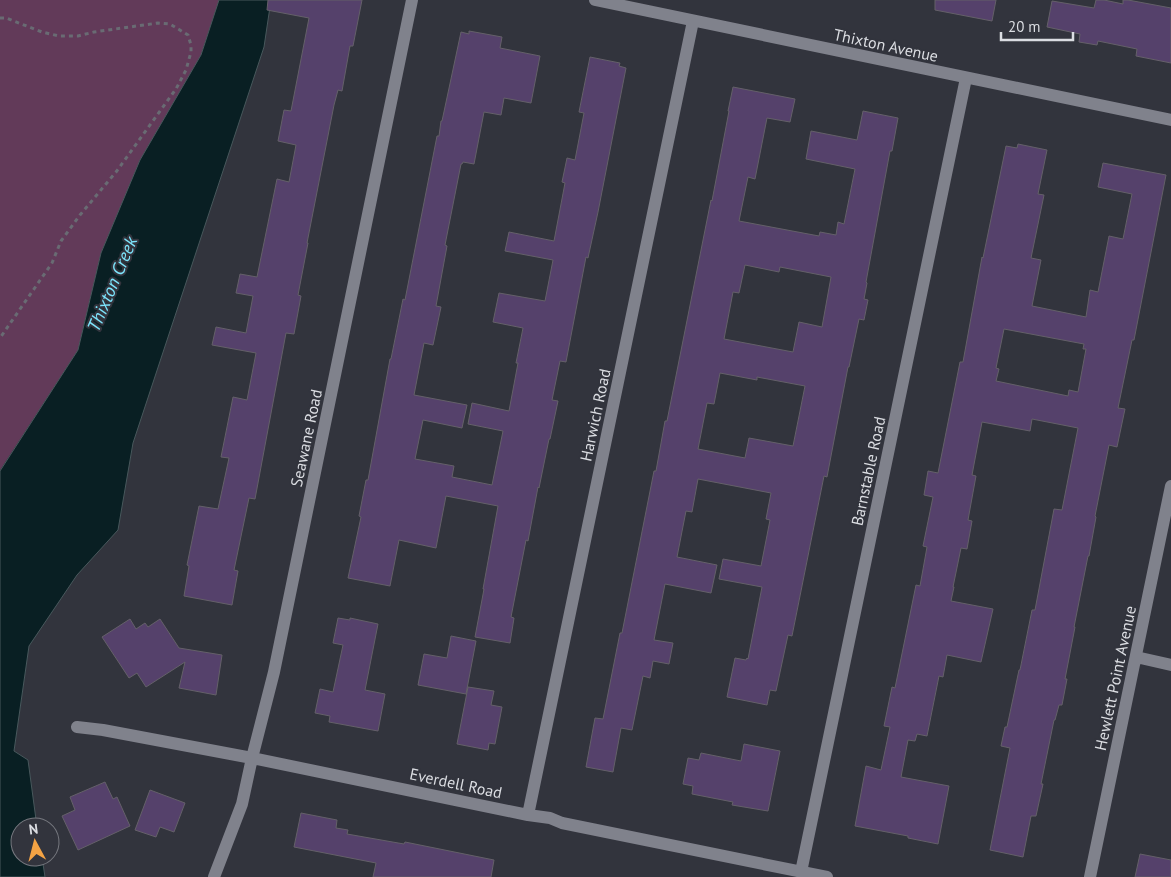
<svg xmlns="http://www.w3.org/2000/svg" width="1171" height="877" font-family="'PT Sans',sans-serif">
  <style>
    .grass { fill: #623a59 }
    .water { fill: #091f23; stroke: #48585c }
    .building { fill: #55416b; stroke: #646069; fill-rule: evenodd }
    .lines { fill: none; stroke-linecap: round; stroke-linejoin: round }
    .path { stroke: #696b73; stroke-width: 3; stroke-dasharray: 4 4; stroke-linecap: butt }
    .minor { stroke: #80828c; stroke-width: 12 }
    .labels { text-anchor: middle; dominant-baseline: central; stroke-width: 4; stroke-linejoin: round; paint-order: stroke }
    .street-label { font-size: 16px; fill: #dbdde2; stroke: #32343d }
    .water-label { font-size: 18px; font-style: italic; fill: #7de5fc; stroke: #32343d }
  </style>
  <rect width="100%" height="100%" fill="#32343d"/>
  <path class="grass" d="M0,0h219l-18,55 -61,105 -39,93 -23,97 -78,120z"/>
  <path class="water" d="M219,0h52l-7,47 -131,396 -15,87 -41,45 -48,71 -15,105 14,9 9,67h-17v30h22l3,20h-45v-406l78,-121 23,-97 39,-93 61,-105z"/>
  <path class="building" d="M268,0h94l-9,46h-3l-8,45 -4,-1 -4,15 -27,138h1l-10,52 3,1 -7,38 -8,-1 -31,166 -6,-1 -15,72 4,1 -6,34 -48,-9 5,-30 -2,-1 12,-59 19,3 11,-51 -8,-1 12,-60 14,3 9,-47 -44,-8 4,-18 30,6 7,-37 -17,-3 4,-19 17,3 20,-98 12,3 7,-37 -18,-4 6,-31 7,1 18,-93 -42,-8z
    M935,0h61l-4,21 -57,-11z
    M1096,0h8l19,4v-4h5l43,8v55l-35,-7 1,-7 -39,-8 -1,4 -18,-3 1,-8 -33,-7 5,-26 42,7z
    M469,31l33,6 -2,11 40,8 -9,47 -27,-5 -3,17 -17,-3 -10,52 -11,-2 -1,2h-1l-16,81 2,1 -11,60 5,1 -8,38 -9,-2 -10,52 53,10 -5,23 -39,-8 -8,39 39,7 -2,11 40,8 11,-54 -35,-7 4,-21 37,8 9,-48h-2l7,-35 -30,-6 6,-29 46,8 8,-41 -48,-9 4,-19 45,9 11,-58 -3,-1 5,-24 8,2 9,-47 -5,-1 11,-55 30,6 -1,3 7,2 -28,144 -10,46 -2,-1 -20,105 -6,-1 -8,39 6,1 -8,38h-1l-10,49 -1,-1 -10,54 -2,-1 -15,77 3,1 -4,25 -35,-6 9,-48h-1l15,-83 -52,-10 -10,52 -37,-8 -9,46 -42,-8 13,-61 -2,-1 7,-36h2l22,-121h1l12,-60 2,1 32,-164h2l2,-15h1l19,-89 8,2z
    M733,87l62,12 -5,23 -23,-4 -12,61 -7,-2 -9,44 80,15 1,-4 16,3 2,-13 6,2 11,-55 -49,-10 5,-28 46,9 6,-29 35,7 -6,33h-2l-24,131 1,1 -3,16 4,1 -4,20 -5,-1 -10,48h-1l-21,110 -3,-1 -32,160 -4,-1 -12,56 -6,-1 -3,15 -40,-8 8,-39 11,2 1,-2 1,1 14,-72 -43,-8 4,-20 38,7 9,-46 -4,-1 5,-26 -73,-14 -6,33 -6,-1 -9,46 40,8 -6,28 -46,-9 -11,56 19,3 -4,21 -16,-3 -3,17 -7,-2 -11,54 -11,-2 -8,44 -27,-5 9,-49 8,1 17,-86h2l32,-162h2l9,-50h2l44,-221 1,1 17,-90h-1zM745,265l34,7 1,-5 51,10 -9,50 -23,-5 -6,30 -69,-13 9,-47 6,1zM720,373l37,7v-3l48,9 -12,60 -44,-8 -4,20 -47,-9 9,-46 7,1z
    M1018,144l29,6 -9,44 6,1 -13,63 10,2 -9,46 54,11 4,-27 8,2 11,-56 14,3 9,-45 -34,-7 5,-24 63,12 -32,165h-2l-14,68 7,1 -8,38 -8,-2 -14,71 1,1 -7,39h-1l-14,71h1l-10,52h2l-5,26h-3l-4,15h-1l-13,64h2l-7,32h-5l-8,41 -33,-7 20,-102 -9,-2 4,-19h2l12,-57h1l12,-60h3l19,-101 8,1 16,-82 -46,-9 -2,12 -48,-9 -10,53 4,1 -8,44 4,1 -5,28 -6,-1 -8,39h1l-3,14 42,8 -12,53 -34,-7 -4,22 -4,-1 -12,60 -10,-2 -2,7 -7,-1 -7,37 48,9 -11,58 -30,-6v-2l-53,-10 11,-60 15,4 9,-43 -6,-1 8,-39 3,1 21,-103 4,1 7,-39 -4,-1 10,-49 -9,-2 4,-24 10,2 22,-111h3l19,-105 1,1 23,-112 11,2zM1004,329l80,15 -1,5h3l-8,43 -9,-2 -1,6 -72,-15 3,-12 -3,-1z
    M338,618l12,2v-2l28,6 -13,66 20,4 -7,37 -49,-9 1,-6 -15,-3 5,-24 13,3 10,-47 -10,-2z
    M130,619l6,10 9,-6 3,4 12,-8 19,29 43,7 -6,40 -37,-7 6,-26 -39,25 -9,-14 -8,5 -27,-41z
    M451,636l25,5 -10,53 -48,-9 6,-31 23,4z
    M468,687l26,4 -3,14 11,2 -7,37 -6,-1 -1,7 -31,-6z
    M744,744l36,7 -12,60 -36,-6 1,-3 -41,-8 1,-8 -10,-2 5,-26 11,2 2,-7 40,8z
    M105,782l8,17 4,-2 13,29 -52,24 -16,-34 13,-6 -5,-13z
    M150,790l35,13 -11,29 -14,-5 -4,10 -21,-7z
    M301,813l36,7 -1,8 12,2 -1,4 57,10 1,-2 89,18 -3,17h-118l3,-14 -82,-16z
    M1140,854l31,6v17h-36z"/>
  <g class="lines">
    <path class="path" d="M0,18h6l36,14 17,4h19l16,-4 64,-9 12,1 18,11 3,10v7l-5,18 -10,19 -60,83 -36,43 -19,26 -9,22 -52,75"/>
    <path class="minor" d="M595,0l576,120
      M1136,657l35,8
      M77,727l26,3 149,28 276,57 22,3 12,5 265,54
      M528,815l165,-794
      M801,872l165,-794
      M214,877l28,-73 10,-46 22,-86 138,-672
      M1090,877l81,-391"/>
  </g>
  <g class="labels">
    <g class="street-label">
      <text transform="translate(886 45) rotate(12)">Thixton Avenue</text>
      <text transform="translate(595 415) rotate(-78)">Harwich Road</text>
      <text transform="translate(306 438) rotate(-78)">Seawane Road</text>
      <text transform="translate(868 471) rotate(-78)">Barnstable Road</text>
      <text transform="translate(1115 678) rotate(-78)">Hewlett Point Avenue</text>
      <text transform="translate(456 783) rotate(12)">Everdell Road</text>
    </g>
    <g class="water-label">
      <text transform="translate(112 284) rotate(-67)">Thixton Creek</text>
    </g>
  </g>
  <g transform="translate(35 842) rotate(353)"><circle r="24" fill="#32343d" stroke="#76787f"/>
  <path d="M0-4L9 19L0 12L-9 19Z" fill="#f4a344"/>
  <text y="-8" font-size="14" font-weight="bold" text-anchor="middle" fill="#dbdde2">N</text>
  </g>
  <path d="M1001 32v8h72v-8" fill="none" stroke="#dbdde2" stroke-width="2.5"/>
  <text x="1008" y="32" font-size="15" fill="#dbdde2" stroke="#32343d" stroke-width="4" paint-order="stroke">20 m</text>
</svg>
